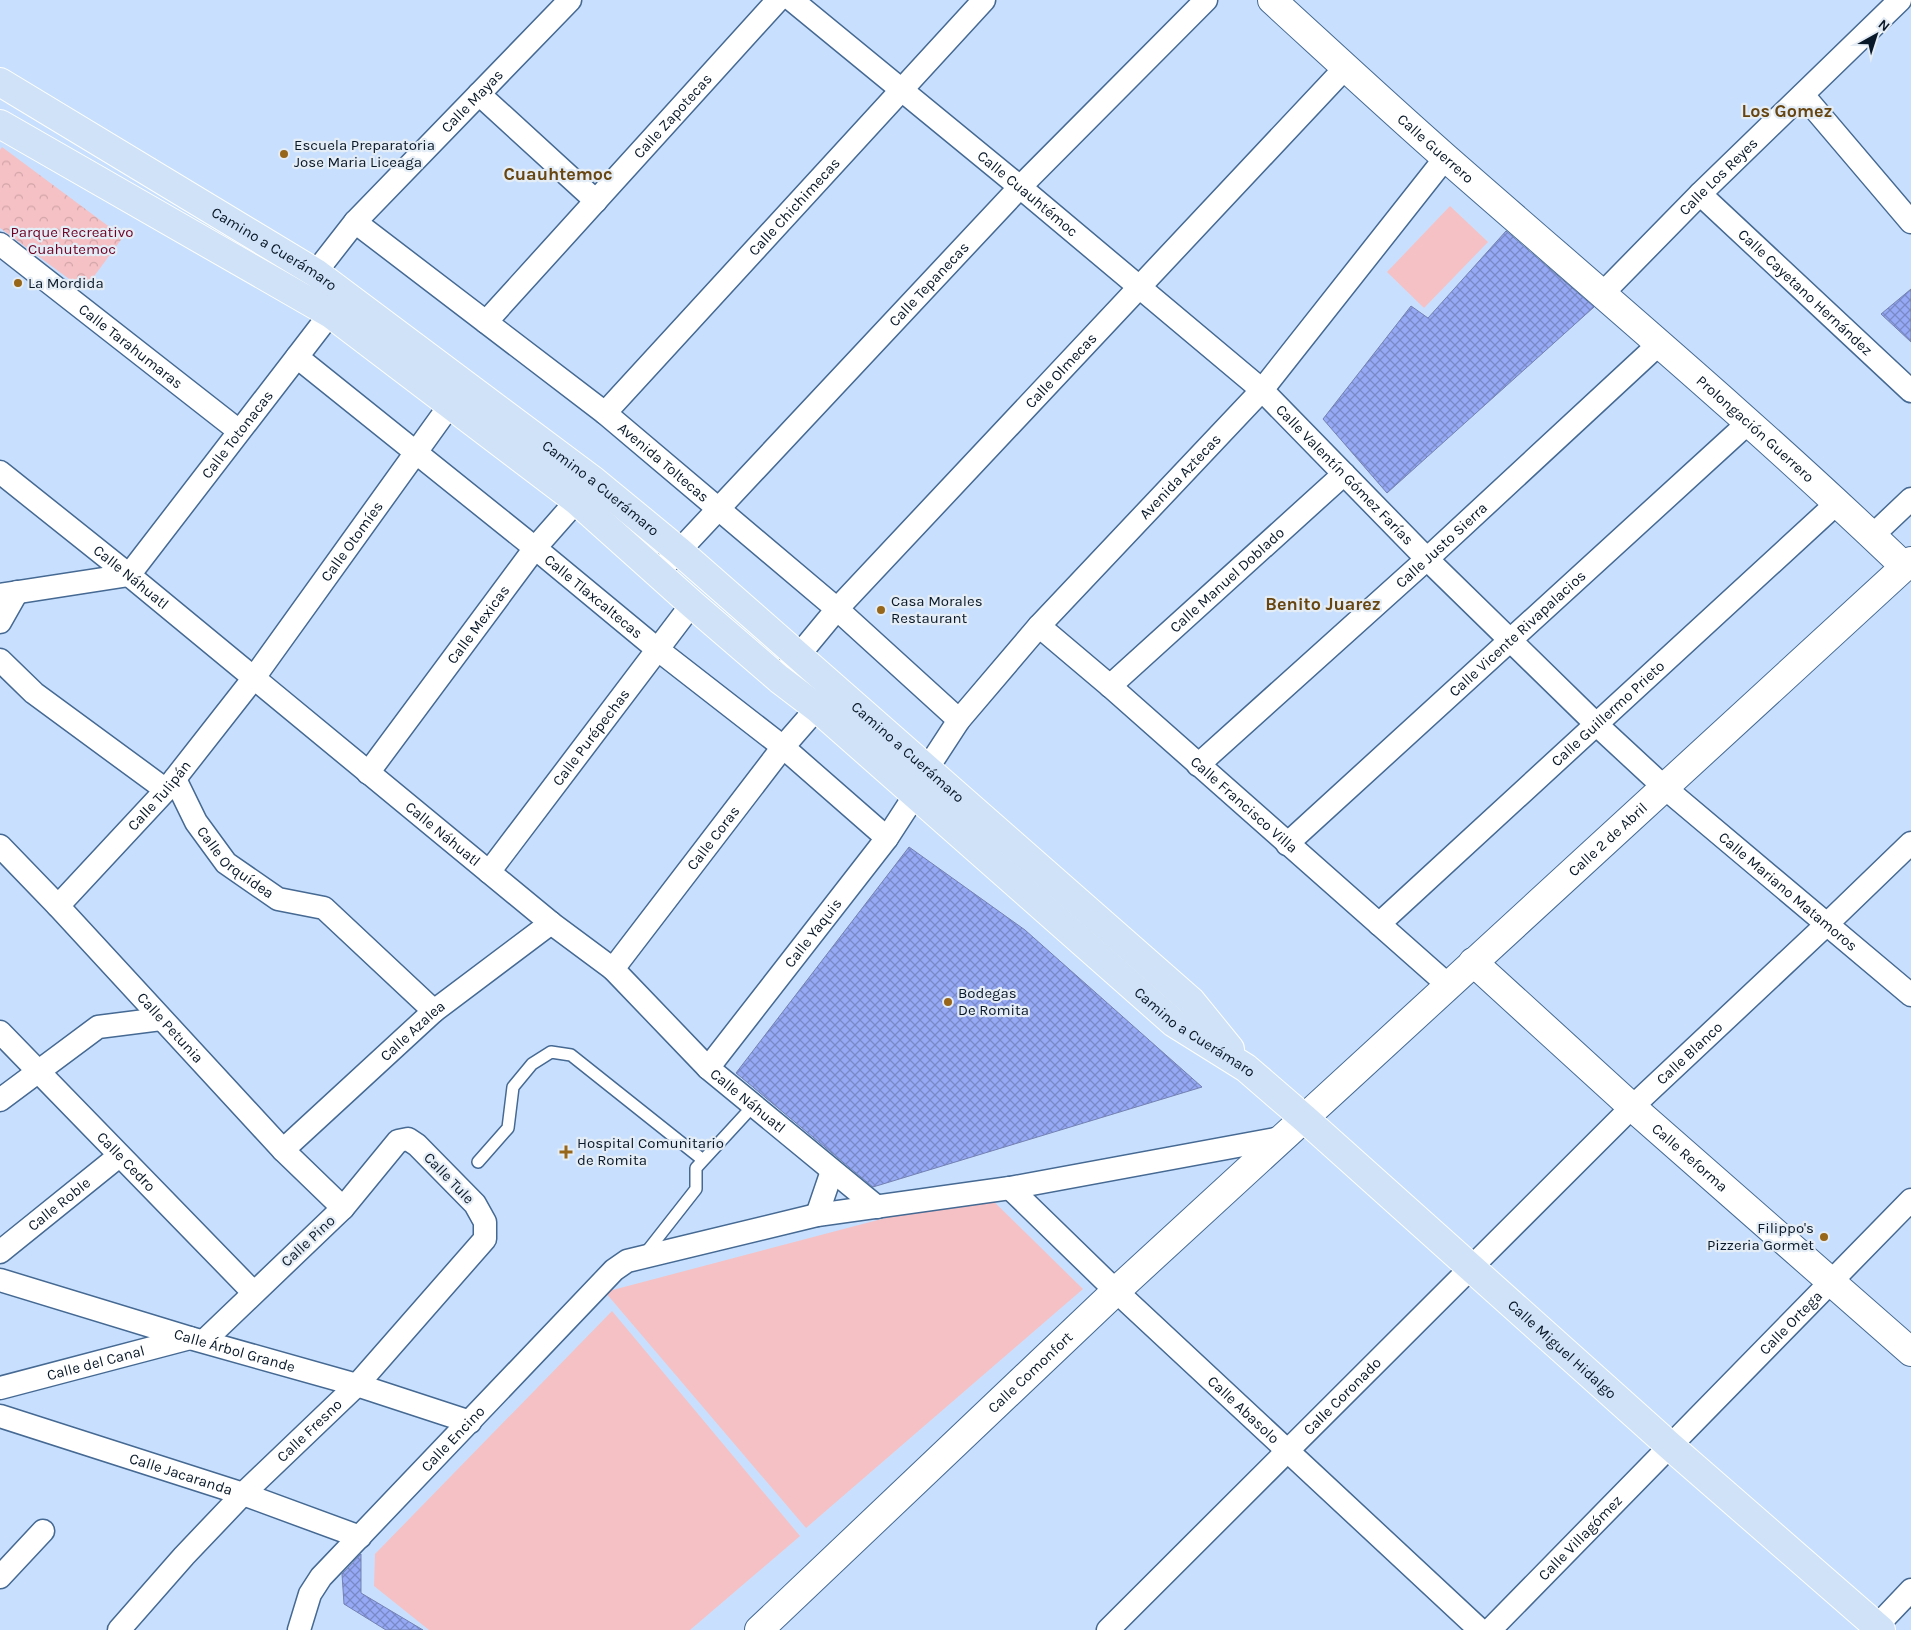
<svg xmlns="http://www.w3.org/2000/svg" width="1911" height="1630" font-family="Karla,sans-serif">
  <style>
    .park { fill: url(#park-crowns) }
    .pitch { fill: #f5c1c5 }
    .building { fill: url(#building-cross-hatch); stroke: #7380b3 }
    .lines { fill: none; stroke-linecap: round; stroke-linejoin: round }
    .lane-casing { stroke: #456993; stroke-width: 14 }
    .street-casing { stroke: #456993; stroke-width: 25 }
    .secondary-casing { stroke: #456993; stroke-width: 30 }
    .primary-casing { stroke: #fff; stroke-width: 30 }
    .lane { stroke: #fff; stroke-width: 11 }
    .street { stroke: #fff; stroke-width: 22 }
    .secondary { stroke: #fff; stroke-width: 28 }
    .primary { stroke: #d0e2f7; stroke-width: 28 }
    .poi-dot { fill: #976618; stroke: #e4ecf5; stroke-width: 2 }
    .labels { text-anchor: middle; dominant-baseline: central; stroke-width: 4.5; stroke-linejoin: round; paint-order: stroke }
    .street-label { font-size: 15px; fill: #091828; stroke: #e4ecf5 }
    .poi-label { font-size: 15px; fill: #091828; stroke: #e4ecf5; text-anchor: start }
    .park-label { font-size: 15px; fill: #6e0224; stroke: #e4ecf5 }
    .quarter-label { font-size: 18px; font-weight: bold; fill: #674511; stroke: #e4ecf5 }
  </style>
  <defs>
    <pattern id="park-crowns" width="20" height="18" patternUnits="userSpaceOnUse" patternTransform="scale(1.25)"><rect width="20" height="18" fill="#f5c1c5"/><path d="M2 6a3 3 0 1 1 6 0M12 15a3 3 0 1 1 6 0" fill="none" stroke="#d1a5a9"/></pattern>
    <pattern id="building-cross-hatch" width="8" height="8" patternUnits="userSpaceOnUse" patternTransform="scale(1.25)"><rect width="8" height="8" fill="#96a9f5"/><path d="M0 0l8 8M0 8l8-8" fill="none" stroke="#7989c6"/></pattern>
  </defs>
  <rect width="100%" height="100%" fill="#c8e0fd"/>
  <path class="park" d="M2,147l121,90 -39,53 -84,-62v-78z"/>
  <path class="pitch" d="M1450,206l38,36 -64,66 -37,-36z
    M984,1192l99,97 -277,239 -201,-236z
    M612,1311l188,225 -110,94h-261l-55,-44 1,-32z"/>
  <path class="building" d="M1506,231l88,76 -207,186 -64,-74 88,-113 17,12z
    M1911,289v53l-30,-28z
    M909,847l116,83 177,157 -329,100 -137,-114z
    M361,1554v39l62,37h-37l-42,-26 -2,-30z"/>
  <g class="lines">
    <defs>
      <path id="lane" d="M478,1162l30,-34 5,-41 19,-23 19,-12 20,3 132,105
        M645,1254l51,-65v-21l57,-62"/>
      <g id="street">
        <path id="s1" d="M792,0l228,187 242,203 165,169 170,166 68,63 246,207"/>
        <path d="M479,94l117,107"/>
        <path d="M1803,95l108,127"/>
        <path id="s2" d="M1700,194l211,197"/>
        <path id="s3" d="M355,222l250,191 232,196 122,111"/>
        <path id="s4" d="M0,244l239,187"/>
        <path id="s5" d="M1603,293l97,-99 200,-194"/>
        <path id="s6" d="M298,295l57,-73 215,-222"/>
        <path id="s7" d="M486,322l292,-322"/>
        <path id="s8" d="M297,357l238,191 122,101 126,98 104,91"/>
        <path id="s9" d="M605,413l379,-413"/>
        <path id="s10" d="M0,472l129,103 422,348 62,46 95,99 169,139"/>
        <path d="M1872,536l39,-37"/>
        <path id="s11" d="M657,572l22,-21 341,-364 186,-187"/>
        <path id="s12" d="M0,595l129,-20 211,-274"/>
        <path d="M0,622l17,-30"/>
        <path id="s13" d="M1039,626l71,60 338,299"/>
        <path d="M0,660l34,33 132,97"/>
        <path id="s14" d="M779,679l58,-70 509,-542"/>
        <path id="s15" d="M1110,686l234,-212"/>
        <path id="s16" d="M1198,765l229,-206 232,-215"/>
        <path id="s17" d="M368,773l167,-225 52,-59"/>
        <path id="s18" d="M175,779l21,43 30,41 52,36 46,9 110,103"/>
        <path id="s19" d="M1287,844l461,-421"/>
        <path id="s20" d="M0,846l58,60 225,244 60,58"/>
        <path id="s21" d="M489,872l203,-268"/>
        <path id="s22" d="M58,906l108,-116 87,-111 197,-274"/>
        <path id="s23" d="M1379,924l458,-421"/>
        <path id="s24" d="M613,969l170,-222 34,-39"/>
        <path id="s25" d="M0,1032l253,260"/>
        <path id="s26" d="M708,1068l179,-230 28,-43 12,-26 32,-49 80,-94 223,-236 184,-233"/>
        <path d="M0,1100l98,-73 63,-8"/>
        <path id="s27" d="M283,1150l151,-139 117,-88"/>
        <path id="s28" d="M1010,1188l106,103 364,339"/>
        <path d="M817,1215l15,-44"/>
        <path id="s29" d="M0,1252l119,-96"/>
        <path id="s30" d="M0,1280l190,58 167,47 113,37"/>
        <path id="s31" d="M0,1388l190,-50"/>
        <path id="s32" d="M0,1416l243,78 117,43"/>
        <path d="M0,1577l43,-46"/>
        <path id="s33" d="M119,1630l65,-74 59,-62 114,-109 128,-146v-17l-10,-18 -58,-59 -9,-6 -10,2 -55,67 -139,133"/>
        <path id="s34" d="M299,1630l11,-36 11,-17 293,-307 13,-9 190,-46 193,-27 271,-50"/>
        <path id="s35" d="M1108,1630l524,-523 194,-182 85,-82"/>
        <path id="s36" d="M1490,1630l421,-430"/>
        <path d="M1873,1630l38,-40"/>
      </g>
      <g id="secondary">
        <path id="s37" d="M1272,0c58,53 115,106 174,158 154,135 311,267 459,409"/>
        <path id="s38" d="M1473,962l159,145 279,245"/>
        <path id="s39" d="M759,1630l357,-339 795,-730"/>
      </g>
      <g id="primary">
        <path id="s40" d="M0,82l316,191 278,208 85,70 512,450 39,48"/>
        <path id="s41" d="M0,124l331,190 246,187 115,103 87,75 38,29 357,315 72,45 58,50 366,328 211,184"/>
      </g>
    </defs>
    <use href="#lane" class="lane-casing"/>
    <use href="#street" class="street-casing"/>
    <use href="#secondary" class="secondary-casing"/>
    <use href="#primary" class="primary-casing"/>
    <use href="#lane" class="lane"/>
    <use href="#street" class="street"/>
    <use href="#secondary" class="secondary"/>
    <use href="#primary" class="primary"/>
  </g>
  <g class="poi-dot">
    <circle cx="284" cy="154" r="5"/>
    <circle cx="18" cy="283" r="5"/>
    <circle cx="881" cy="610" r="5"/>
    <circle cx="948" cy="1002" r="5"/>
    <path d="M563.5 1144.5h5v5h5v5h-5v5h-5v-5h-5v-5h5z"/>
    <circle cx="1824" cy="1237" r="5"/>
  </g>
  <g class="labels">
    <g class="street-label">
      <text stroke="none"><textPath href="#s6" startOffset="261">Calle Mayas</textPath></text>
      <text stroke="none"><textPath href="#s7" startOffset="278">Calle Zapotecas</textPath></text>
      <text stroke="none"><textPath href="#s37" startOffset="221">Calle Guerrero</textPath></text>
      <text stroke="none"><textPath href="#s5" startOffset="164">Calle Los Reyes</textPath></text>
      <text stroke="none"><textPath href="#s1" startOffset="305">Calle Cuauhtémoc</textPath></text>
      <text stroke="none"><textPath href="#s9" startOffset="280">Calle Chichimecas</textPath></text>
      <text stroke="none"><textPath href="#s40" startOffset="321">Camino a Cuerámaro</textPath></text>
      <text stroke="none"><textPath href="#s11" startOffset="396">Calle Tepanecas</textPath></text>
      <text stroke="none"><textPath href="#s2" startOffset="144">Calle Cayetano Hernández</textPath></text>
      <text stroke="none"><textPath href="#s4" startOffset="166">Calle Tarahumaras</textPath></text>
      <text stroke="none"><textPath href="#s14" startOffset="418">Calle Olmecas</textPath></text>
      <text stroke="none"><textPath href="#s37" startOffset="646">Prolongación Guerrero</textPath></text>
      <text stroke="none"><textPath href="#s12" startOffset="308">Calle Totonacas</textPath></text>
      <text stroke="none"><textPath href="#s3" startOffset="391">Avenida Toltecas</textPath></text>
      <text stroke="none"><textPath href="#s1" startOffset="729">Calle Valentín Gómez Farías</textPath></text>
      <text stroke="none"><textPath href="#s26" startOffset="759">Avenida Aztecas</textPath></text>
      <text stroke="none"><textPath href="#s40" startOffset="726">Camino a Cuerámaro</textPath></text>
      <text stroke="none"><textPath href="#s22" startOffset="469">Calle Otomíes</textPath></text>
      <text stroke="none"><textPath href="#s16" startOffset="328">Calle Justo Sierra</textPath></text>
      <text stroke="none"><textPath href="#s10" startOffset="168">Calle Náhuatl</textPath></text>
      <text stroke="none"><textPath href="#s15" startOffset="158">Calle Manuel Doblado</textPath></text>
      <text stroke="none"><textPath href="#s8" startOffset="381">Calle Tlaxcaltecas</textPath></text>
      <text stroke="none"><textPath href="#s17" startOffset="185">Calle Mexicas</textPath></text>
      <text stroke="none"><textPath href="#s19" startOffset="312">Calle Vicente Rivapalacios</textPath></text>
      <text stroke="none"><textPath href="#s23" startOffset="311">Calle Guillermo Prieto</textPath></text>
      <text stroke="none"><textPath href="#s21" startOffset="169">Calle Purépechas</textPath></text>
      <text stroke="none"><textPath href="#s40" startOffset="1131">Camino a Cuerámaro</textPath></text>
      <text stroke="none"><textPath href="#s22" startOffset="150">Calle Tulipán</textPath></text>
      <text stroke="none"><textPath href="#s13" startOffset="272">Calle Francisco Villa</textPath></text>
      <text stroke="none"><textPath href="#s10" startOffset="572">Calle Náhuatl</textPath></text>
      <text stroke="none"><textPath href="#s24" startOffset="165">Calle Coras</textPath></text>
      <text stroke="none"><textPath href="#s39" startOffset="1160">Calle 2 de Abril</textPath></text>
      <text stroke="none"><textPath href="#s18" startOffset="105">Calle Orquídea</textPath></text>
      <text stroke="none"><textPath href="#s1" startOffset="1338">Calle Mariano Matamoros</textPath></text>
      <text stroke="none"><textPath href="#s26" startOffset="171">Calle Yaquis</textPath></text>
      <text stroke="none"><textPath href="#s41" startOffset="1506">Camino a Cuerámaro</textPath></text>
      <text stroke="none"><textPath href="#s20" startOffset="249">Calle Petunia</textPath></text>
      <text stroke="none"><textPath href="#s27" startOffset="176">Calle Azalea</textPath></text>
      <text stroke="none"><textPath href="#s35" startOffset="819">Calle Blanco</textPath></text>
      <text stroke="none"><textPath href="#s10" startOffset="978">Calle Náhuatl</textPath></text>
      <text stroke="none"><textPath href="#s38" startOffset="292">Calle Reforma</textPath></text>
      <text stroke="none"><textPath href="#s25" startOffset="181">Calle Cedro</textPath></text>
      <text transform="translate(449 1178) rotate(46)">Calle Tule</text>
      <text stroke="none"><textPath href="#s29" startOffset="76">Calle Roble</textPath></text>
      <text transform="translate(308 1241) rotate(-43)">Calle Pino</text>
      <text stroke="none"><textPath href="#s36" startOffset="430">Calle Ortega</textPath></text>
      <text stroke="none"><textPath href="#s30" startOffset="245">Calle Árbol Grande</textPath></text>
      <text stroke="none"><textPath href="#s41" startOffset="1992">Calle Miguel Hidalgo</textPath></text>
      <text stroke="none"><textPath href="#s31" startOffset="99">Calle del Canal</textPath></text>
      <text stroke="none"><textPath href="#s39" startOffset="374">Calle Comonfort</textPath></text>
      <text stroke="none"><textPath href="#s35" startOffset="331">Calle Coronado</textPath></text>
      <text stroke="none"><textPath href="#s28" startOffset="322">Calle Abasolo</textPath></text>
      <text stroke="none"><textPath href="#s33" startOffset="276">Calle Fresno</textPath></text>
      <text stroke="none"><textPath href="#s34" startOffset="249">Calle Encino</textPath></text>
      <text stroke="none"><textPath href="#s32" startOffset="190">Calle Jacaranda</textPath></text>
      <text stroke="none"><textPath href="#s36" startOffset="129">Calle Villagómez</textPath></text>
    </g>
    <g class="poi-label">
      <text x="294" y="145">Escuela Preparatoria<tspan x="294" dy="17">Jose Maria Liceaga</tspan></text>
      <text x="28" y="283">La Mordida</text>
      <text x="891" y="601">Casa Morales<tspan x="891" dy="17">Restaurant</tspan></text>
      <text x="958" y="993">Bodegas<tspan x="958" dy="17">De Romita</tspan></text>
      <text x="577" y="1143">Hospital Comunitario<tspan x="577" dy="17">de Romita</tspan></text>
      <text x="1814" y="1228" text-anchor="end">Filippo's<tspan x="1814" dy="17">Pizzeria Gormet</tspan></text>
    </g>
    <g class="park-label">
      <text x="72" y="232">Parque Recreativo<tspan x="72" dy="17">Cuahutemoc</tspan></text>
    </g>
    <g class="quarter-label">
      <text x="1787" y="111">Los Gomez</text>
      <text x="558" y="174">Cuauhtemoc</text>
      <text x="1323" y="604">Benito Juarez</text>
    </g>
  </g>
  <g transform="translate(1876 35) rotate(39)" stroke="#e4ecf5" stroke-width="4" paint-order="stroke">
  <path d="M0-4L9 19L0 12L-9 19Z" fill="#091828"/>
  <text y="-8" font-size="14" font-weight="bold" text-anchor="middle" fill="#091828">N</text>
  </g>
</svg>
